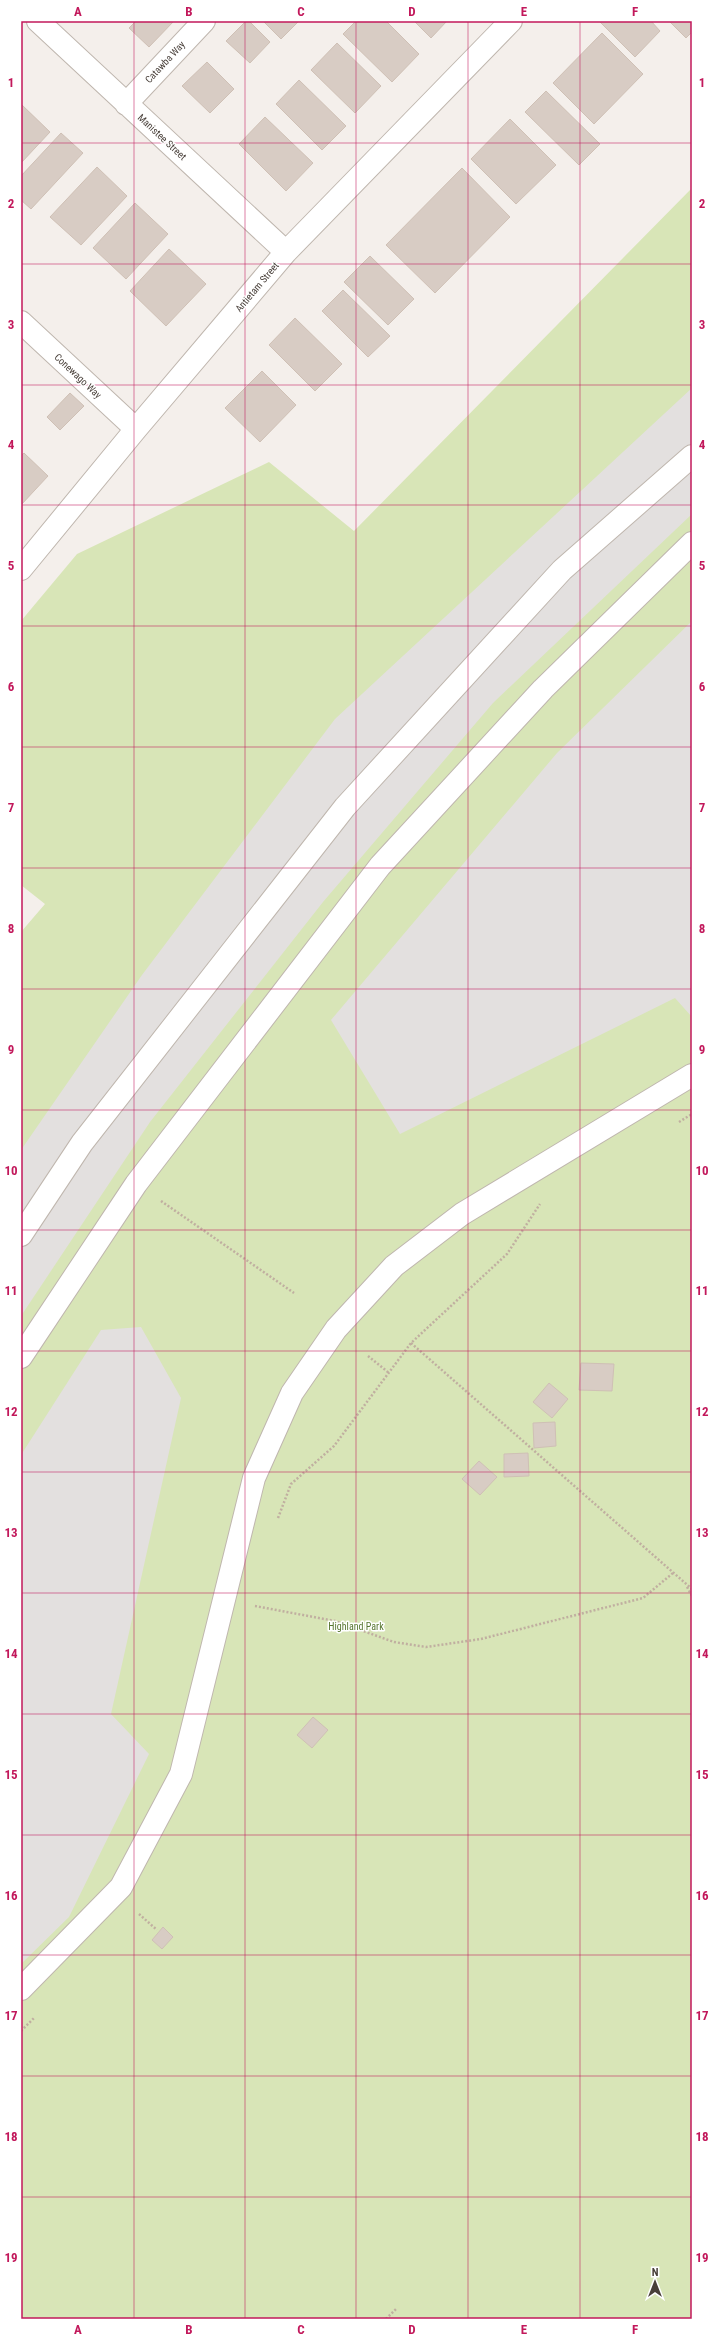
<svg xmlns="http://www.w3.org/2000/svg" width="713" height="2340" font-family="'Roboto Condensed',sans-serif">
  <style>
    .green { fill: #d8e5b7 }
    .parking { fill: #e3e0df }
    .building { fill: #d8ccc4; stroke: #cfc0b5 }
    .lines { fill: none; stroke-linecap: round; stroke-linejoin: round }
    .minor-casing { stroke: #bfb6ae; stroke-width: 24 }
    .path { stroke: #c0afa0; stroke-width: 2.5; stroke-dasharray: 2 2; stroke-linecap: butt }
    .minor { stroke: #fff; stroke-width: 22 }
    .grid { fill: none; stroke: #c2185b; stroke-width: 1; stroke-opacity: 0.55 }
    .labels { text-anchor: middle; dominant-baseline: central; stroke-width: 3; stroke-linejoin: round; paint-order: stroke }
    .street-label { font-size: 10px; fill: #483f39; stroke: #fff }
    .park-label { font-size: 10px; fill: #577630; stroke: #fff }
    .neatline { fill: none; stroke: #c2185b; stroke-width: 1.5 }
    .grid-label { font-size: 13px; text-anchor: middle; font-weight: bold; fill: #c2185b }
  </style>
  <rect width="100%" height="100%" fill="#f4efeb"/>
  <path class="green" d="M692,188v2131h-671v-1387l24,-28 -24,-19v-264l56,-67 192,-92 85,69z"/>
  <path class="parking" d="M692,388v126l-199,189 -170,199 -173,220 -129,194v-166l121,-175 193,-256z
    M692,621v396l-17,-19 -275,136 -69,-114 226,-267z
    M141,1327l40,71 -70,316 38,40 -80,163 -48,47v-509l80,-125z"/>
  <path class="building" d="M136,21h38l-25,26 -20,-19z
    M246,21h3l21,21 -20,21 -24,-22z
    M263,21h36l-18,18z
    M356,21h30l33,33 -27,28 -49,-48z
    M414,21h33l-16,17z
    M599,21h52l9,10 -25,26z
    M669,21h23v11l-6,6z
    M602,33l41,41 -49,50 -41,-41z
    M337,43l44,43 -26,27 -44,-43z
    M207,62l27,27 -24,24 -28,-27z
    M299,80l47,46 -24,24 -46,-46z
    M546,91l54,53 -21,21 -54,-53z
    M21,104l29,28 -29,31z
    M265,117l48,46 -27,28 -47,-47z
    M510,119l46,46 -40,39 -45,-45z
    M61,133l22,20 -52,56 -10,-9v-24z
    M97,167l30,29 -46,49 -31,-28z
    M462,168l48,49 -75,76 -49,-48z
    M135,203l33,31 -42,45 -33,-31z
    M169,249l37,35 -40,42 -36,-35z
    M370,256l44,43 -26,26 -44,-43z
    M343,290l47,46 -22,21 -46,-46z
    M295,318l47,46 -27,27 -46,-46z
    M262,371l34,34 -36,37 -35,-34z
    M70,393l14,13 -24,24 -13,-13z
    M24,453l24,23 -27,29v-49z
    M581,1363l33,1 -2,27 -33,-1z
    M549,1383l19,16 -16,19 -19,-16z
    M555,1422l1,24 -22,2 -1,-25z
    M528,1453l1,23 -25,1v-23z
    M479,1461l18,16 -17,18 -18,-16z
    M313,1717l15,13 -16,18 -15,-13z
    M163,1927l10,10 -11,12 -10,-9z"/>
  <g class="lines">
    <defs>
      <path id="minor" d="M38,21l248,231
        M126,104l78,-83
        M21,322l115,107
        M21,569l115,-140 150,-177 225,-231
        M21,1235l61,-92 263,-336 217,-237 130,-114
        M21,1357l115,-173 244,-318 163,-177 149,-146
        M21,1989l100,-102 60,-113 73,-296 38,-85 44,-64 58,-63 68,-52 230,-139"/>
    </defs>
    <use href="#minor" class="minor-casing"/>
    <path class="path" d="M679,1122l13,-8
      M161,1201l133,92
      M411,1343l281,246
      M368,1356l21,17
      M278,1518l13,-34 43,-38 77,-103 96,-89 33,-50
      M687,1587l5,9
      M255,1606l80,15 59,21 32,5 55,-8 162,-41 30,-25
      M139,1914l18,16
      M21,2031l13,-13
      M386,2319l10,-10"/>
    <use href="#minor" class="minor"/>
  </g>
  <path class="grid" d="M134,21v2298M245,21v2298M356,21v2298M468,21v2298M580,21v2298M21,143h671M21,264h671M21,385h671M21,505h671M21,626h671M21,747h671M21,868h671M21,989h671M21,1110h671M21,1230h671M21,1351h671M21,1472h671M21,1593h671M21,1714h671M21,1835h671M21,1955h671M21,2076h671M21,2197h671"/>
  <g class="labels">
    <g class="street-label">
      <text transform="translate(165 62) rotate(-47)">Catawba Way</text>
      <text transform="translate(162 137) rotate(43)">Manistee Street</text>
      <text transform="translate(257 287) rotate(-50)">Antietam Street</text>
      <text transform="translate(78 376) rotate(43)">Conewago Way</text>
    </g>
    <g class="park-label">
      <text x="356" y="1626">Highland Park</text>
    </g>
  </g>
  <rect width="713" height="2340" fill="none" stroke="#ffffff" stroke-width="44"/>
  <g transform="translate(655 2282)" stroke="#ffffff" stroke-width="3" paint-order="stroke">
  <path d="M0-3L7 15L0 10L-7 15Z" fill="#483f39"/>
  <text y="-6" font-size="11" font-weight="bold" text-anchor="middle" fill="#483f39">N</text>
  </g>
  <rect x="22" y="22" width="669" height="2296" class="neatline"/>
  <g class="grid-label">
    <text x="78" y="16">A</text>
    <text x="189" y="16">B</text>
    <text x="301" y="16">C</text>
    <text x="412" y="16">D</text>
    <text x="524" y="16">E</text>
    <text x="635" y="16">F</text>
    <text x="11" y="87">1</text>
    <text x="702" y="87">1</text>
    <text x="11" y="208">2</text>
    <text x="702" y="208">2</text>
    <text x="11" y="329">3</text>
    <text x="702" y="329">3</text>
    <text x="11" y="449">4</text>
    <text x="702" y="449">4</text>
    <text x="11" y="570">5</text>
    <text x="702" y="570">5</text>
    <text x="11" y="691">6</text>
    <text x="702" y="691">6</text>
    <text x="11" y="812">7</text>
    <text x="702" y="812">7</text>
    <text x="11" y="933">8</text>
    <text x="702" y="933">8</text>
    <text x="11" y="1054">9</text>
    <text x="702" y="1054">9</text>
    <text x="11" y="1175">10</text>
    <text x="702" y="1175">10</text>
    <text x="11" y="1295">11</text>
    <text x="702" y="1295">11</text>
    <text x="11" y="1416">12</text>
    <text x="702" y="1416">12</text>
    <text x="11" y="1537">13</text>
    <text x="702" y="1537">13</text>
    <text x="11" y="1658">14</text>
    <text x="702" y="1658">14</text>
    <text x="11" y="1779">15</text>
    <text x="702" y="1779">15</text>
    <text x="11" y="1900">16</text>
    <text x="702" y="1900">16</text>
    <text x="11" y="2020">17</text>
    <text x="702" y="2020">17</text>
    <text x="11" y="2141">18</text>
    <text x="702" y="2141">18</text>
    <text x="11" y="2262">19</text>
    <text x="702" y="2262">19</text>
    <text x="78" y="2334">A</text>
    <text x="189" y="2334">B</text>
    <text x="301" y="2334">C</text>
    <text x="412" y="2334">D</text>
    <text x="524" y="2334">E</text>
    <text x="635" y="2334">F</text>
  </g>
</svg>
